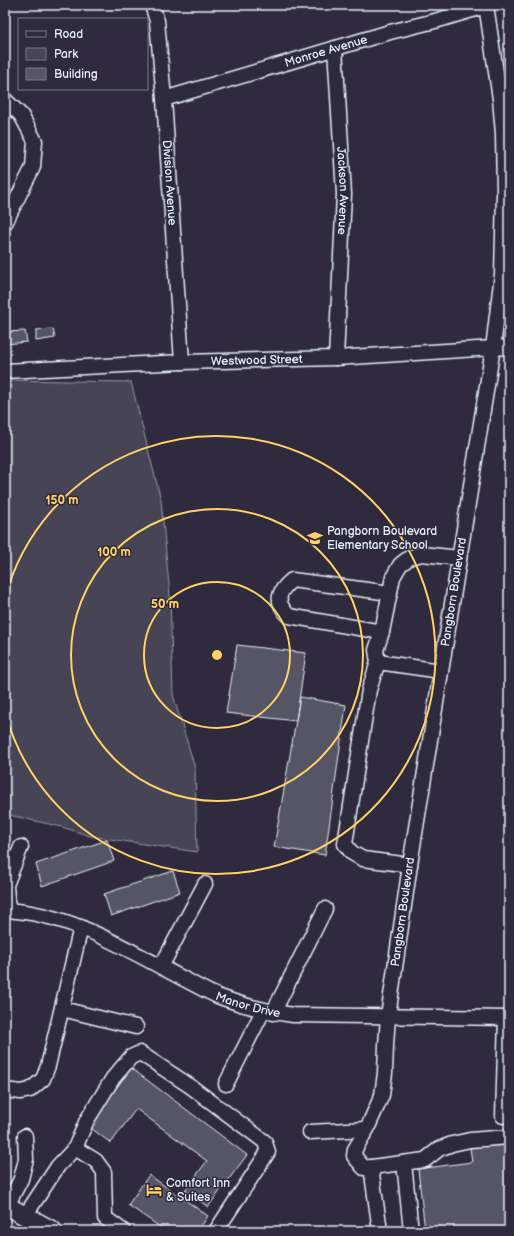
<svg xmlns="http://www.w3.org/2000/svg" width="514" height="1236" font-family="'Balsamiq Sans',sans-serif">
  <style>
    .green { fill: #464455; stroke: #979aa6 }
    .building { fill: #575565; stroke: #e8f1f8 }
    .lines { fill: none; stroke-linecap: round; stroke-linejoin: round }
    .minor-casing { stroke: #e8f1f8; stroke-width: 17 }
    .major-casing { stroke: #e8f1f8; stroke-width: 21 }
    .minor { stroke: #2f2a3d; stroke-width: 14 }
    .major { stroke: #2f2a3d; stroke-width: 18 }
    .ring { fill: none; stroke: #ffd166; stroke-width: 2 }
    .labels { text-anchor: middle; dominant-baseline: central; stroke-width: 3; stroke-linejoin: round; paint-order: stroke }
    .street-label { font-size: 12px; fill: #e8f1f8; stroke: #2f2a3d }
    .poi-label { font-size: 12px; fill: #e8f1f8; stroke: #2f2a3d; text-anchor: start }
    .centre { fill: #ffd166; stroke: #2f2a3d; stroke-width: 2 }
    .ring-label { font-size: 12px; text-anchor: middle; font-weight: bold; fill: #ffd166; stroke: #2f2a3d; stroke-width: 3; stroke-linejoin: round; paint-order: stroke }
  </style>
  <rect width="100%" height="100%" fill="#2f2a3d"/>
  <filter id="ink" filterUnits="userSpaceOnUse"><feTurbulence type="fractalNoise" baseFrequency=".025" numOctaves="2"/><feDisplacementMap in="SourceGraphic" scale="8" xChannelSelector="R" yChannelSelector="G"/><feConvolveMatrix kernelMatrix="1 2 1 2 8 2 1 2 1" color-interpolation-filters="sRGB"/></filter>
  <g filter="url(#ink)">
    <path class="green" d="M5,380l126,2 30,118 9,96 3,99 22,73 2,84 -107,-16 -28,-9 -57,-13z"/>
    <path class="building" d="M53,329l2,9 -19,3v-11z
      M25,331l2,11 -22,2v-12z
      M237,645l69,8 -10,68 -70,-8z
      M300,697l46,8 -21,150 -51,-8z
      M107,840l7,21 -72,25 -6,-22z
      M173,871l7,21 -69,24 -7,-22z
      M131,1068l116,87 -39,52 -23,-17 22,-29 -71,-52 -25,34 -23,-17z
      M505,1142l2,14h2v75h-84l-7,-62 54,-7 -2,-14z
      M149,1175l59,41 -10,15h-32l-38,-26z"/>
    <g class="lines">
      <defs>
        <g id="minor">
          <path id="s1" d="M152,5l5,16 7,78 18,263"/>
          <path d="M486,5l14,94 3,35 1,60 -2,80 -9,74 -83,517 -22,151 -2,29 -1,28 -3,22 -15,34 -12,20 -1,7 10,12 61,-8 14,-11 13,-5 18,-4 39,-3"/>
          <path id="s2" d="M335,48l9,146 -8,164"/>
          <path id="s3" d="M164,99l226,-67 45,-11 54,-16"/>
          <path d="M5,100l16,15 14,26 -2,26 -28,56"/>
          <path id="s4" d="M5,371l177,-9 154,-4 173,-11"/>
          <path d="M382,632l-93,-16c-14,-14 -12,-24 3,-36l98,13"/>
          <path d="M378,662l-2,-12 6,-18 11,-55 7,-12 10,-8 12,-3 37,4"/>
          <path d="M410,865l-47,-6 -11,-6 -7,-9 24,-154 9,-28 63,9"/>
          <path id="s5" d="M5,910c65,3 121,39 177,68 12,6 25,14 38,19 24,9 48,15 73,18l216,3"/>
          <path d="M8,911l-2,-26 15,-38"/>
          <path d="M161,967l44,-83"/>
          <path d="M62,1009l74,18"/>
          <path d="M273,1013l52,-104"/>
          <path d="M226,1084l37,-73"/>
          <path d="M5,1090l16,2 9,-2 13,-11 5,-13 33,-139"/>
          <path d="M503,1116l3,-98"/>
          <path d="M310,1132l57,-3"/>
          <path d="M75,1148l21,13 8,11 1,46 18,13"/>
          <path d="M404,1163l7,68"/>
          <path d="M371,1167l9,64"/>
          <path d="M7,1206l14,-27 5,-20 -1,-23"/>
          <path d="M25,1216l33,-50 17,-18 12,-28 26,-42 18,-21 9,-4 50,33 75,56 3,10 -52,79"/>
        </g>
        <path id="major" d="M5,1205l48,26"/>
      </defs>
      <use href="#minor" class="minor-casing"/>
      <use href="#major" class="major-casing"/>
      <use href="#minor" class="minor"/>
      <use href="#major" class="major"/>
    </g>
  </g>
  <g class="ring">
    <circle cx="217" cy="655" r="73"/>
    <circle cx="217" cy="655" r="146"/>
    <path d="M5 598A219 219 0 1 1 5 712"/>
  </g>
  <defs>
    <symbol id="school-bare" viewBox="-9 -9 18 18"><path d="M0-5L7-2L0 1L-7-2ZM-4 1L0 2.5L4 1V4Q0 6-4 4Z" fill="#ffd166" stroke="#2f2a3d" stroke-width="2.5" paint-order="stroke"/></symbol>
    <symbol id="hotel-bare" viewBox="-9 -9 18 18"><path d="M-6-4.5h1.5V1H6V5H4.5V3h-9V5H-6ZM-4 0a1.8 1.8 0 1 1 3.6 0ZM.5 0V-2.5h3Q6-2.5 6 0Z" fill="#ffd166" stroke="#2f2a3d" stroke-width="2.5" paint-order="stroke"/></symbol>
  </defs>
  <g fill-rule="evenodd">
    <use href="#school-bare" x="304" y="527" width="22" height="22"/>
    <use href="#hotel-bare" x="143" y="1179" width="22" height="22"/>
  </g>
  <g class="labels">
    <g class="street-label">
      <text stroke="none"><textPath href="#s3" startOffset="169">Monroe Avenue</textPath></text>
      <text stroke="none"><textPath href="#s1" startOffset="179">Division Avenue</textPath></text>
      <text stroke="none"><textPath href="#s2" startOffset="143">Jackson Avenue</textPath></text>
      <text stroke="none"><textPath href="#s4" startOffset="252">Westwood Street</textPath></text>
      <text transform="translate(454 592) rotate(-81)">Pangborn Boulevard</text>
      <text transform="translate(403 912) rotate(-82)">Pangborn Boulevard</text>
      <text stroke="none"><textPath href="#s5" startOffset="263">Manor Drive</textPath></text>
    </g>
    <g class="poi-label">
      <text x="327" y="531">Pangborn Boulevard<tspan x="327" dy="14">Elementary School</tspan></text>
      <text x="166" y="1183">Comfort Inn<tspan x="166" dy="14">&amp; Suites</tspan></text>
    </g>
  </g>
  <circle cx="217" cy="655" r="6" class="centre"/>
  <g class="ring-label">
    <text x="62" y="504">150 m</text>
    <text x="114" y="556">100 m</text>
    <text x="165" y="608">50 m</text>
  </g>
  <rect width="514" height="1236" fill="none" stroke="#2f2a3d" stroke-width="20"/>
  <rect x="10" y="10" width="494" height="1216" fill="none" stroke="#e8f1f8" stroke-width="1.5" filter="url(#ink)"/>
  <rect x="18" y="18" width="130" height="72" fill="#2f2a3d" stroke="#797a88"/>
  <rect x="26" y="31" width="20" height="6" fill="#2f2a3d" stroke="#797a88"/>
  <text x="54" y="38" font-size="12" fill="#e8f1f8">Road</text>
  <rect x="26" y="48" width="20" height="12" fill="#464455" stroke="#797a88"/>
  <text x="54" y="58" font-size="12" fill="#e8f1f8">Park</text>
  <rect x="26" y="68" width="20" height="12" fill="#575565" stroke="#797a88"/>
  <text x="54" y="78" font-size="12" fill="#e8f1f8">Building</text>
</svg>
